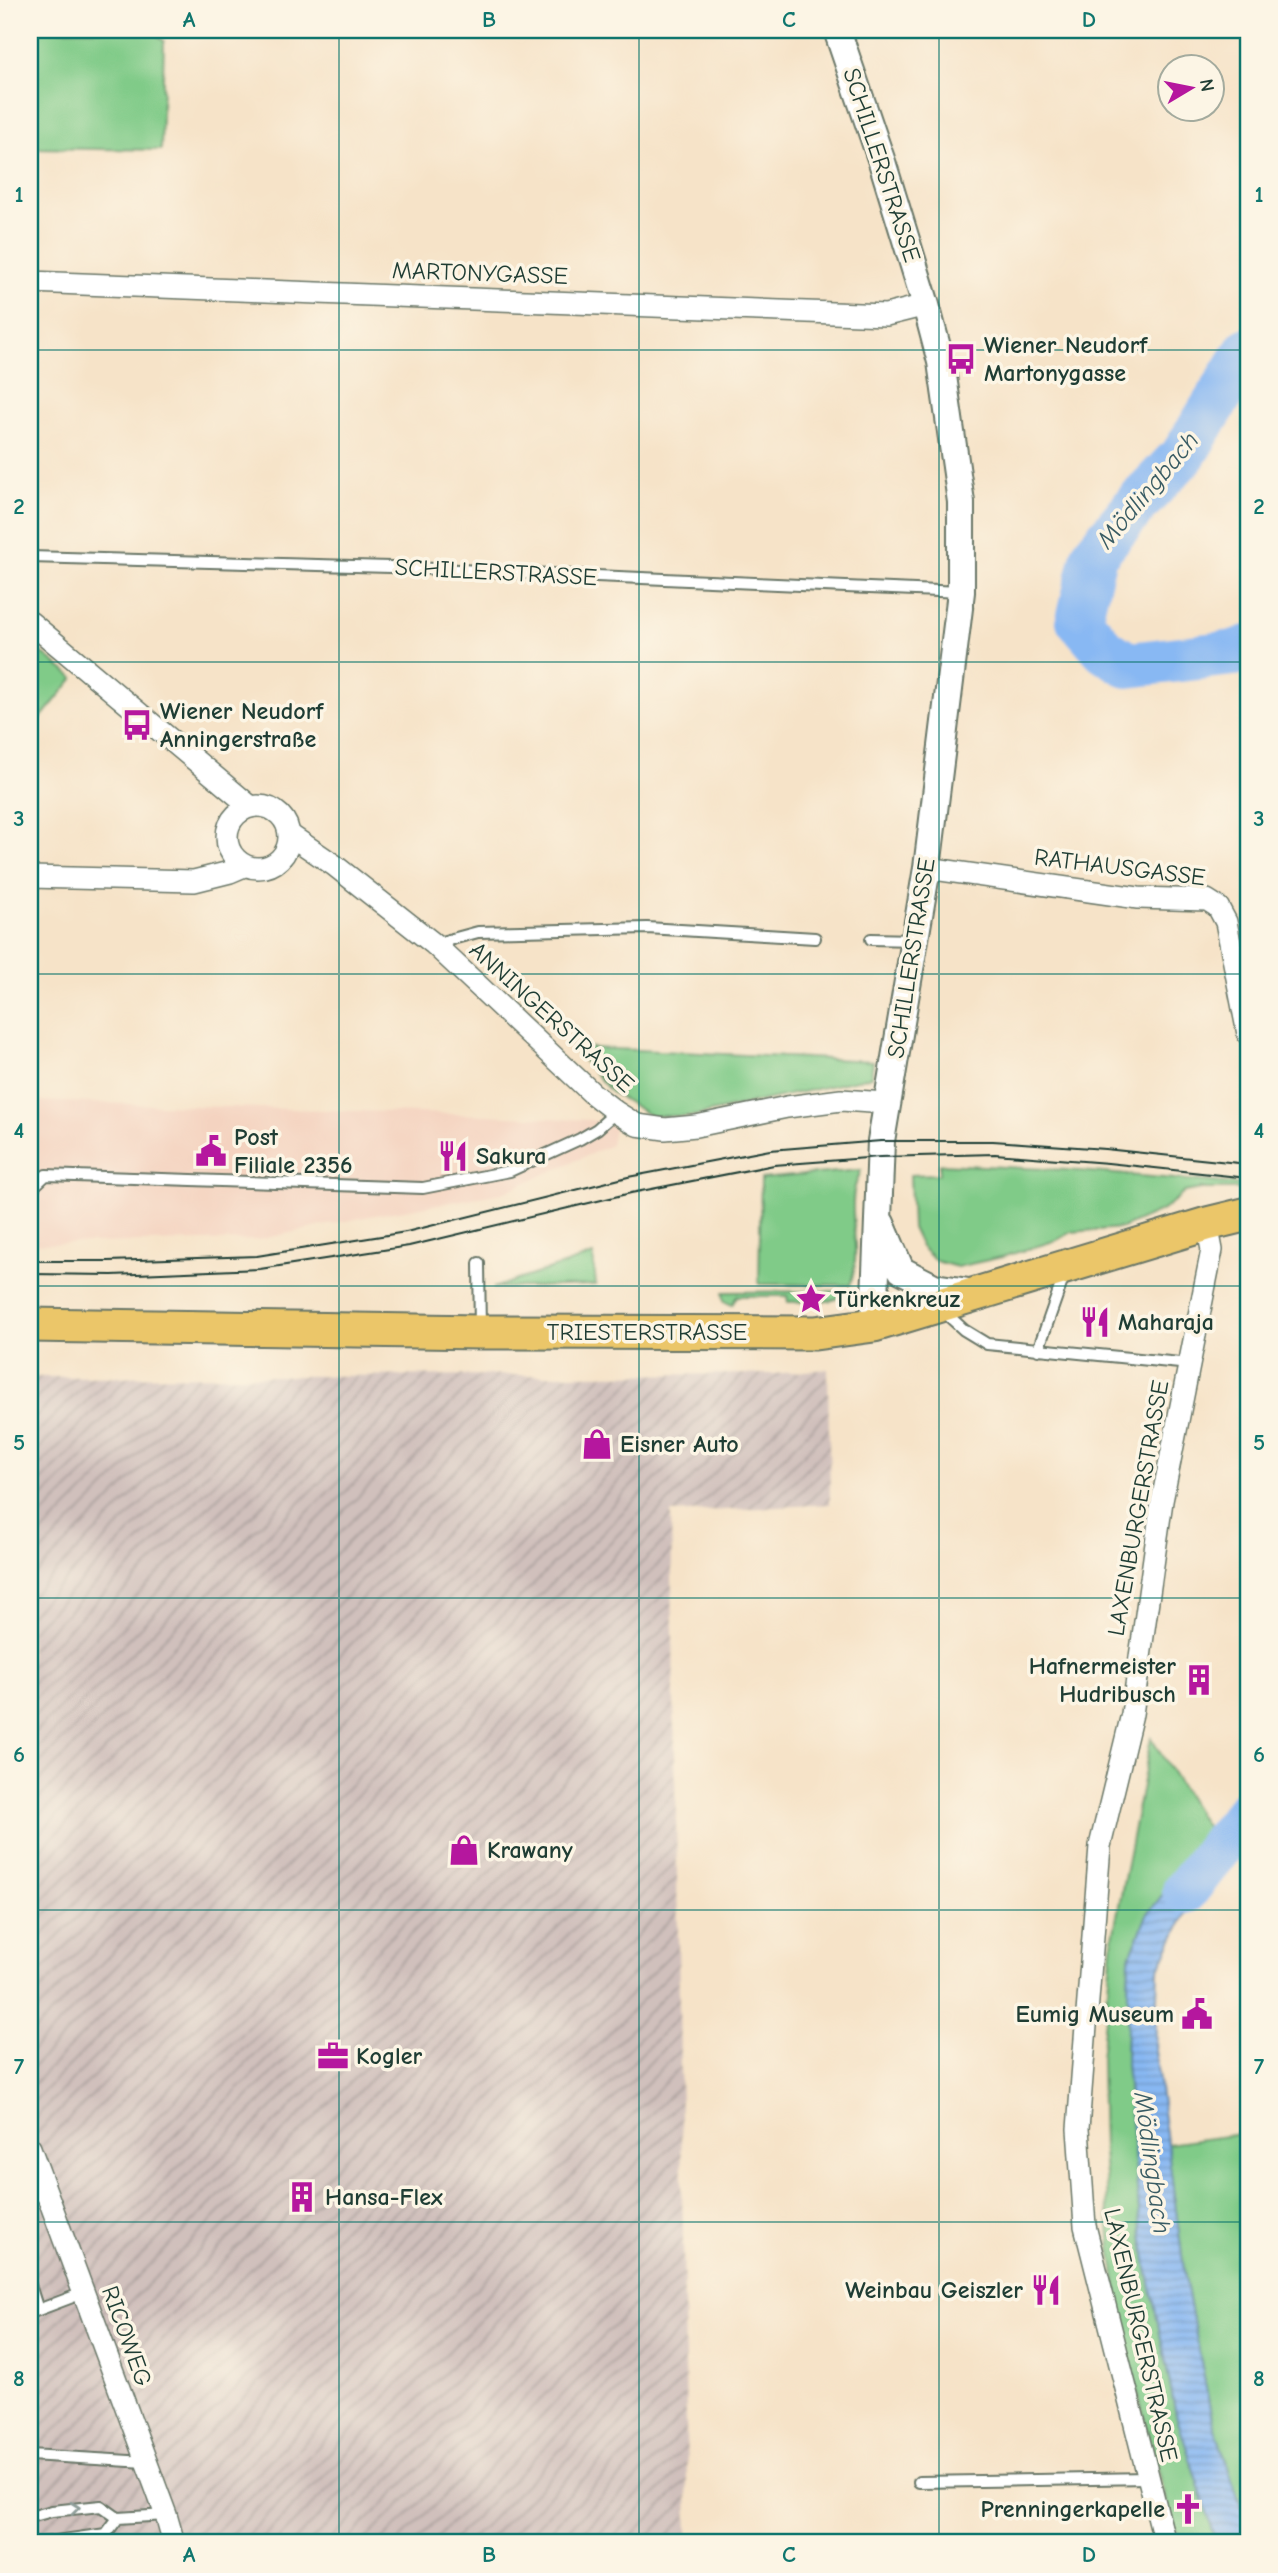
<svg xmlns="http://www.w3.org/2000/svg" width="1278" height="2573" font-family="'Comic Neue',sans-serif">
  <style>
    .built { fill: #f4d3c0 }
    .industrial { fill: url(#industrial-furrows) }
    .green { fill: #80cb88; stroke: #50845e; stroke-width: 2 }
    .water { fill: url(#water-rules); stroke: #547a94; stroke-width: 2 }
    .pier { fill: #f6e3c8 }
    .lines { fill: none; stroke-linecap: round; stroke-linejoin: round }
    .river { stroke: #88b8f3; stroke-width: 46 }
    .service-casing { stroke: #6a7768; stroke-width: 14 }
    .minor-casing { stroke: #6a7768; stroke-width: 24 }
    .tertiary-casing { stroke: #6a7768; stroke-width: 30 }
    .primary-casing { stroke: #6a7768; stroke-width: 37 }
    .service { stroke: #fff; stroke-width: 10 }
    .minor { stroke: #fff; stroke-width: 21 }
    .tertiary { stroke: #fff; stroke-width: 26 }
    .primary { stroke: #ebc669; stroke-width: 33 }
    .tram { stroke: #1f3d34; stroke-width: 2 }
    .oneway { stroke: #8f9e9a }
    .grid { fill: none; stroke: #0f766e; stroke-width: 2; stroke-opacity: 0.55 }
    .labels { text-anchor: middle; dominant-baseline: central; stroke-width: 7; stroke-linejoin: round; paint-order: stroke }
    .street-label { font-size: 24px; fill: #1f3d34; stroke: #fcf5e5 }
    .poi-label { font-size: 24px; font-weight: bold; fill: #1f3d34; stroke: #fcf5e5; text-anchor: start }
    .water-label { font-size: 26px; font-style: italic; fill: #395c64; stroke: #fcf5e5 }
    .neatline { fill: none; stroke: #0f766e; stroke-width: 2.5 }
    .grid-label { font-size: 23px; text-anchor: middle; font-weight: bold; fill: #0f766e }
  </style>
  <defs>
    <pattern id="industrial-furrows" width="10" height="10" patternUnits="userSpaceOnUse" patternTransform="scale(1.75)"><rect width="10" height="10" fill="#d0c0bc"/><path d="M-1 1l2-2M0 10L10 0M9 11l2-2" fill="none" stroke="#a89d9a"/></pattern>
    <pattern id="water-rules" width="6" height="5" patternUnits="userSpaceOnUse" patternTransform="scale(1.75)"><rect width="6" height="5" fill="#88b8f3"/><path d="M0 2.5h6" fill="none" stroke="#6f97c6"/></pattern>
  </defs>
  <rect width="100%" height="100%" fill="#fcf5e5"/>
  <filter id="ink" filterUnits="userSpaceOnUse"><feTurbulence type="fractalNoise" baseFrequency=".0143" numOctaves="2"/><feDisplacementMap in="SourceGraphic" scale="14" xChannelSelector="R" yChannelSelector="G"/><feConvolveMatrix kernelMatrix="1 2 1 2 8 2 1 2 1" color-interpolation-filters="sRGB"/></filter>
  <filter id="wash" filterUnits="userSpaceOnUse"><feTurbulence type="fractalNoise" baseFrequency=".00686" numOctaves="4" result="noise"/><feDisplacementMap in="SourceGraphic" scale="28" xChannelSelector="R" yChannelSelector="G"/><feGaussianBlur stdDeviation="1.57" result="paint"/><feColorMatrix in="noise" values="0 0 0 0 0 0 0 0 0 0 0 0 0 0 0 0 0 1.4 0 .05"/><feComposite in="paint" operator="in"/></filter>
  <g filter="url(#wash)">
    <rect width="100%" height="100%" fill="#f6e3c8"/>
    <path class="built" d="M30,1101l455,14 106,5 23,7 -3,18 -109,48 -132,23 -113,24 -227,4z"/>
    <path class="industrial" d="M828,1369l2,135 -159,9 17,1030h-658v-1166l743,-3z"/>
    <path class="green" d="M30,30h121l13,11 -3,109 -131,-2z
      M30,644l44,34 -44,53z
      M572,1047l301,14 -2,16 -178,39h-42l-40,-24z
      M940,1164l127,6 181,15v4h-47l-16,3 -22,18 -41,18 -51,4 -14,8 -55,17 -45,10 -21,-6 -15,-14 -9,-19 -2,-53 29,-1z
      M861,1170c-2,7 -6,14 -7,21 -5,31 8,63 -4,94l-91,-1 2,-105z
      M593,1255l3,30 -103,3z
      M848,1291c-13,15 -42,10 -60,11l-1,-6h-50l-5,9 -8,-4 -1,-9z
      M1151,1738l59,95 -63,82 -18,45 -3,102 14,159 7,46 29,148 41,128h-32l-11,-15 -48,-178 -15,-101 -8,-98 -2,-92 12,-122z
      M1248,2133v395l-36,-109 -27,-141 -18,-134z"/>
    <path class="water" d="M1210,1833l30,19 -18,24 -37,39 -27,55 -3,81 30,227 27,141 36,109v4l-31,11 -41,-128 -29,-148 -7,-46 -14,-159 3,-102 18,-45z"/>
    <path class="pier" d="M1201,1843l28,23 -7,10 -29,-23z"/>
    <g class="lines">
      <path class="river" d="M1248,350l-64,104 -45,47 -45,54 -15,65 26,30 23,15 106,-12 14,-5
        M1185,1891l63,-80"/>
    </g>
  </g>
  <g filter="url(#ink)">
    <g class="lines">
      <defs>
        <path id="service" d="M30,557l360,10 571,25
          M871,939l43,1
          M434,944l44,-12 169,-4 168,10
          M30,1190l16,-15 377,13 87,-17 70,-32 17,-10 19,-17
          M479,1263l1,66
          M942,1310l22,20 23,14 203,20
          M1038,1350l27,-77
          M30,2198l16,-6
          M30,2285l8,25
          M30,2313l53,-20
          M30,2455l116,7
          M919,2482l229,-4
          M30,2517l22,-6 49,-5 17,12 48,-3
          M42,2543l64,-9 12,-16"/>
        <path id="minor" d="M30,282l856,33 40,-10
          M30,622l221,185
          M227 837a31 31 0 1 1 62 0a31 31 0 1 1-62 0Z
          M290,835l44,30 100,79 159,150 23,18 21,13 28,4 31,-3 91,-19 54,-7 45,3
          M927,868l211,30 69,2 11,7 8,15 22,112
          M30,877l164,4 36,-9 14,-6
          M30,2148l136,367 8,28
          M1165,2543l-80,-317 -7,-97 22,-283 32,-132 30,-213 50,-251 -5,-26"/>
        <path id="tertiary" d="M837,30l46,135 43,140 15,57 20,140v90l-34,276 -46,273 -7,184
          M881,1223l20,47 33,17 42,6"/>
        <path id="primary" d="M30,1325l450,7 335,1 59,-8 333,-101 41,-10"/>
      </defs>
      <use href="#service" class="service-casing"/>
      <use href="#minor" class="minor-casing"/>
      <use href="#tertiary" class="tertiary-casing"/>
      <use href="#primary" class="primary-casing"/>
      <use href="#service" class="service"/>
      <use href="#minor" class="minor"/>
      <use href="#tertiary" class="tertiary"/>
      <use href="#primary" class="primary"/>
      <path class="tram" d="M30,1261h78l149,-5 149,-24 222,-55 142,-27 111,-9h112l112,8 143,15
        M30,1274l82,1 148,-6 149,-23 222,-53 143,-28 106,-8 115,-3 113,9 140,15"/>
    </g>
    <defs><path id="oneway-chevron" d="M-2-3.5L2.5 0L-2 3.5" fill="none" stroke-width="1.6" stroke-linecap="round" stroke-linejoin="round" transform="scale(1.75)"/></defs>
    <use class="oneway" href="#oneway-chevron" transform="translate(75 2508) rotate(-6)"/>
  </g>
  <path class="grid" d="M339,30v2513M639,30v2513M939,30v2513M30,350h1218M30,662h1218M30,974h1218M30,1286h1218M30,1598h1218M30,1910h1218M30,2222h1218"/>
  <defs>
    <symbol id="bus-bare" viewBox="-9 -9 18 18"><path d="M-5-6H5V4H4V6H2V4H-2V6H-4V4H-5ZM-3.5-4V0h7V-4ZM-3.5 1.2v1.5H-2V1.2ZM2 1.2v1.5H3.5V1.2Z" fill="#b5179e" stroke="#fcf5e5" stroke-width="2.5" paint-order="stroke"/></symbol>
    <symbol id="civic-bare" viewBox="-9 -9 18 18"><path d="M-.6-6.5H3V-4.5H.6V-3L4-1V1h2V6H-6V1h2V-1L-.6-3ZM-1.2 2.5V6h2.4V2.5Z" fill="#b5179e" stroke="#fcf5e5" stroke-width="2.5" paint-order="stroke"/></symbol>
    <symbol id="restaurant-bare" viewBox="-9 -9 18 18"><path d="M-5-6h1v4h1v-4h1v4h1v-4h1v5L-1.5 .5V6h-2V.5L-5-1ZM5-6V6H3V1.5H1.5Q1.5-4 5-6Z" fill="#b5179e" stroke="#fcf5e5" stroke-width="2.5" paint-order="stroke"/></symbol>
    <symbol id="sight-bare" viewBox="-9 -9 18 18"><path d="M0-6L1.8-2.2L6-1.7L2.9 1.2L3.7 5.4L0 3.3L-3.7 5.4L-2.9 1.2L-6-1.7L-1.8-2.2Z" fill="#b5179e" stroke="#fcf5e5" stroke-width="2.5" paint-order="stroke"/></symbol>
    <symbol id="shop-bare" viewBox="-9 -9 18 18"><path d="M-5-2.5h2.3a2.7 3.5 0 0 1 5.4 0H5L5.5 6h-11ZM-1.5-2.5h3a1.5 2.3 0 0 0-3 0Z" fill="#b5179e" stroke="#fcf5e5" stroke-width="2.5" paint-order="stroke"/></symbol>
    <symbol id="building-bare" viewBox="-9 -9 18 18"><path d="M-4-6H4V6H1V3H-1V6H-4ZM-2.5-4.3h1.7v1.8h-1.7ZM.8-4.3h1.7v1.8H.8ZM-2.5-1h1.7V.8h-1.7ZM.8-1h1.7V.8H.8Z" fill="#b5179e" stroke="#fcf5e5" stroke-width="2.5" paint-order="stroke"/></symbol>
    <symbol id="office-bare" viewBox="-9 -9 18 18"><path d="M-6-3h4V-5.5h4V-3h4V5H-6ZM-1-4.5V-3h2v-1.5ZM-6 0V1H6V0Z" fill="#b5179e" stroke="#fcf5e5" stroke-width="2.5" paint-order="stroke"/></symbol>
    <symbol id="church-bare" viewBox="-9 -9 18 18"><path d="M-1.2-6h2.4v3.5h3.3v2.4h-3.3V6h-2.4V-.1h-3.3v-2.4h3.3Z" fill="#b5179e" stroke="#fcf5e5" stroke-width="2.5" paint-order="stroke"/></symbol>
  </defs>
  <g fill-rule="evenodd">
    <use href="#bus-bare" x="939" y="337" width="44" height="44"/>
    <use href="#bus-bare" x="115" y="703" width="44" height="44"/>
    <use href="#civic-bare" x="189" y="1129" width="44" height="44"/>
    <use href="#restaurant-bare" x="431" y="1134" width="44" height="44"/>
    <use href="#sight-bare" x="789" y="1277" width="44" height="44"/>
    <use href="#restaurant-bare" x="1073" y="1300" width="44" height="44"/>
    <use href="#shop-bare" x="575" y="1422" width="44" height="44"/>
    <use href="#building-bare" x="1177" y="1658" width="44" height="44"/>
    <use href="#shop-bare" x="442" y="1828" width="44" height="44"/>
    <use href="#civic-bare" x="1175" y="1992" width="44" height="44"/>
    <use href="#office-bare" x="311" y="2034" width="44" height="44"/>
    <use href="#building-bare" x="280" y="2175" width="44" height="44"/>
    <use href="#restaurant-bare" x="1024" y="2268" width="44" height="44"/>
    <use href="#church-bare" x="1166" y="2487" width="44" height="44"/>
  </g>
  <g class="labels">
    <g class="street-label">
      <text transform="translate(882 165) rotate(72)">SCHILLERSTRASSE</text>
      <text transform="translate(480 273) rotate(2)">MARTONYGASSE</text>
      <text transform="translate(496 572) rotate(3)">SCHILLERSTRASSE</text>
      <text transform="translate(1120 867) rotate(7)">RATHAUSGASSE</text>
      <text transform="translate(911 958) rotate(-81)">SCHILLERSTRASSE</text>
      <text transform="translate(552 1017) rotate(42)">ANNINGERSTRASSE</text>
      <text x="647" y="1332">TRIESTERSTRASSE</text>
      <text transform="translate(1138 1508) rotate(-80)">LAXENBURGERSTRASSE</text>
      <text transform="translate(1141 2335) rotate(77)">LAXENBURGERSTRASSE</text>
      <text transform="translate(127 2336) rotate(70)">RICOWEG</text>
    </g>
    <g class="poi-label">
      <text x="984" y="345">Wiener Neudorf<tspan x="984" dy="28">Martonygasse</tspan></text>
      <text x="160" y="711">Wiener Neudorf<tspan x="160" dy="28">Anningerstraße</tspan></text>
      <text x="234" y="1137">Post<tspan x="234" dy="28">Filiale 2356</tspan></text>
      <text x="476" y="1156">Sakura</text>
      <text x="834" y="1299">Türkenkreuz</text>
      <text x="1118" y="1322">Maharaja</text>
      <text x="620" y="1444">Eisner Auto</text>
      <text x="1176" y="1666" text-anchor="end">Hafnermeister<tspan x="1176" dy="28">Hudribusch</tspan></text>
      <text x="487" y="1850">Krawany</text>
      <text x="1174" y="2014" text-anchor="end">Eumig Museum</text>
      <text x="356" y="2056">Kogler</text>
      <text x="325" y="2197">Hansa-Flex</text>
      <text x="1023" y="2290" text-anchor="end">Weinbau Geiszler</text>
      <text x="1165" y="2509" text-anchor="end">Prenningerkapelle</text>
    </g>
    <g class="water-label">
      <text transform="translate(1148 490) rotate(-50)">Mödlingbach</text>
      <text transform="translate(1152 2163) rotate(82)">Mödlingbach</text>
    </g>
  </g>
  <rect width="1278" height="2573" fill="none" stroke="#fcf5e5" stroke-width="77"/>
  <g transform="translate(1191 88) rotate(80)"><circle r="33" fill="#fcf5e5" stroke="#a4ab9e" stroke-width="2"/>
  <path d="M0-5L12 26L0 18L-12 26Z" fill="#b5179e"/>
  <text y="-10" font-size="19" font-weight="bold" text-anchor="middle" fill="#1f3d34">N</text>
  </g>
  <rect x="38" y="38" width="1202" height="2496" class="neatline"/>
  <g class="grid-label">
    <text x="189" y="27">A</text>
    <text x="489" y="27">B</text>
    <text x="789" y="27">C</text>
    <text x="1089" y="27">D</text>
    <text x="19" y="202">1</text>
    <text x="1259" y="202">1</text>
    <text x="19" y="514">2</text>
    <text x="1259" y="514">2</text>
    <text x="19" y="826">3</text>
    <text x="1259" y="826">3</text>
    <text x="19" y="1138">4</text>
    <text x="1259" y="1138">4</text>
    <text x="19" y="1450">5</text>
    <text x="1259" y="1450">5</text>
    <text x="19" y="1762">6</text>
    <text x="1259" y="1762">6</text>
    <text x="19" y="2074">7</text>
    <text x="1259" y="2074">7</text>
    <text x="19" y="2386">8</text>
    <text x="1259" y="2386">8</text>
    <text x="189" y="2562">A</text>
    <text x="489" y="2562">B</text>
    <text x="789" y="2562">C</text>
    <text x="1089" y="2562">D</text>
  </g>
</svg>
